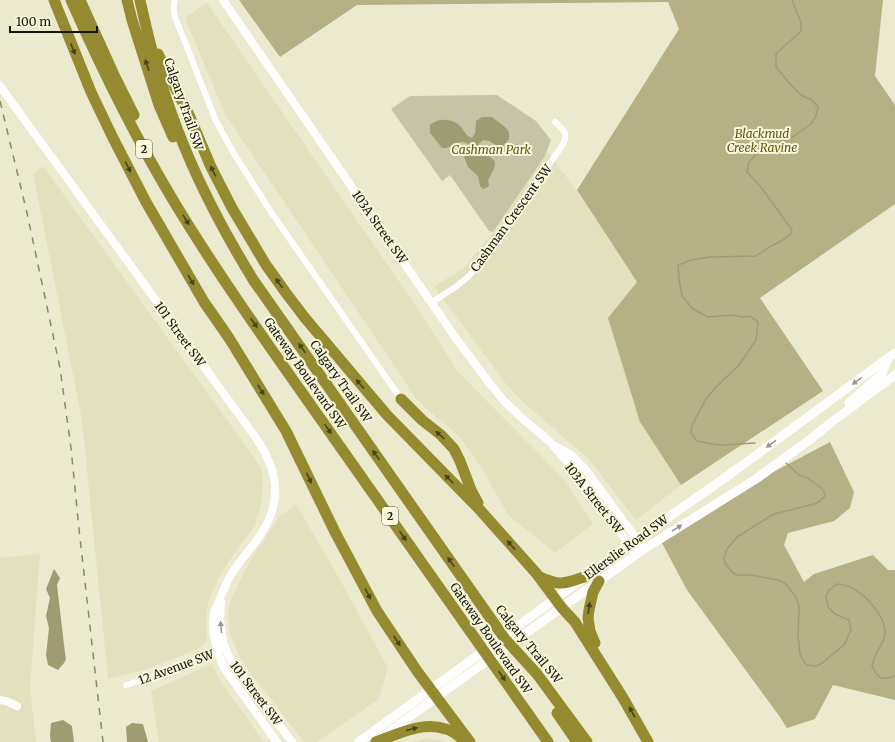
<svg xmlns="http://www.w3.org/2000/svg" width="895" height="742" font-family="Merriweather,serif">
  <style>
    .built { fill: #e3e0bd }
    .green { fill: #c6c4a7 }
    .forest { fill: #b5b185 }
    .water { fill: #a09c71 }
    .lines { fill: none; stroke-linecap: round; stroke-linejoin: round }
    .stream { stroke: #a09c71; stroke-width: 1.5 }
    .minor { stroke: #fff; stroke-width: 6 }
    .tertiary { stroke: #fff; stroke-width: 8 }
    .secondary { stroke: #fff; stroke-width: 9 }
    .motorway { stroke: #948b31; stroke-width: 11 }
    .rail { stroke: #898874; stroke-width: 1.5; stroke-dasharray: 7 7; stroke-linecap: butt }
    .oneway { fill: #48441a }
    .oneway2 { fill: #969691 }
    .labels { text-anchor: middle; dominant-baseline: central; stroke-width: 4; stroke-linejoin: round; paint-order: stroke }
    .shield { fill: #f9f7dc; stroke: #59594a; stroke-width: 1 }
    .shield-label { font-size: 11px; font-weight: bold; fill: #15150b }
    .street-label { font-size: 12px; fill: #15150b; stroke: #f9f7dc }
    .park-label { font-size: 12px; font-style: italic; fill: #60590f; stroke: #f9f7dc }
  </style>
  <rect width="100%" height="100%" fill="#eceace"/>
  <path class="built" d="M207,3l211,306 40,63 105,106 30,46 -38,29 -47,-38 -27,-48 -23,-32 -41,-35 -192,-286 -40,-96z
    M547,151l30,40 60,91 3,140 41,63 -45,35 -42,-54 -10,-11 -62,-54 -16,-17 -72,-97 31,-20 28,-35z
    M43,166l208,287 11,17 1,19 -3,19 -6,19 -18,24 -17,26 -11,25 -2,16 1,23 -9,8 -53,21 -37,9 -26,-259 -49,-246z
    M296,504l43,74 49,90 -9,31 -62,43h-13l-53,-68 -12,-18 -10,-26 -1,-13 1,-13 19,-40 31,-47z
    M40,554l-10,133 6,55h-36v-184z
    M212,664l8,16 44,62h-105l-8,-51z
    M427,738l14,2 4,2h-33z"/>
  <path class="green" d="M497,95l39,26 15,19 -6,16 -52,76 -4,-1 -39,-56 -8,6 -51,-72 19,-13z"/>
  <path class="forest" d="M239,0h644l-8,76 20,29v99l-135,94 63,93 -142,94 -41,-63 -32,-104 29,-36 -60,-92 102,-161 -11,-27 -311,3 -77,52z
    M830,442l24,50 -4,16 -16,13 -46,12 -4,12 20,37 10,-8 59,-19 15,15h7v130l-62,-15 -18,34 -28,9 -7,-11 -93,-127 -25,-47 100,-65z"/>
  <path class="water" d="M482,117h10l13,10 4,5v7l-5,6 -5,2 -10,-6 -6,-1 -4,4c2,4 5,9 8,11 5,4 10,4 7,13 -1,4 -4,8 -6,12l1,5 -1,2 -5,2 -3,-3 -2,-10 -10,-9 -4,-11 5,-12c-12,-5 -10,0 -20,3 -2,1 -5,1 -7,1l-12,-15v-8c7,-6 14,-6 22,-4 2,1 5,2 6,3 6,4 6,12 14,14l3,-5 1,-12z
    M54,569l6,9 -3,7 8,68 1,6 -2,4 -6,7 -10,-5 -2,-10 3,-27 -3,-12 4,-18 -4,-9z
    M63,720l9,6 2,16h-23l-1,-6 1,-13z
    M132,723l11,1 5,18h-21l-1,-15z"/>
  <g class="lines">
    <path class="stream" d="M755,443l-32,2 -11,-1 -15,-3 -6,-8 1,-8 14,-26 11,-13 22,-21 17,-25 2,-18 -8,-6 -7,1 -10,-2 -25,2 -15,-8 -11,-13 -3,-17 -1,-14 13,-5 19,-3 46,-1 15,-10 12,-6 7,-5 2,-5 -31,-43 -14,-15 2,-10 8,-8 37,-18 17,-12 5,-8 2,-9 -6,-7 -11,-5 -11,-11 -14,-17v-13c8,-8 17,-15 25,-23v-8l-9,-23
      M786,463l13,12 9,3 12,9 4,4 1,5 -5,5 -6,3 -40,10 -37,23 -10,12 -3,9 1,5 8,10 4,2h14l27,5 7,3 11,14 3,9 -1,30 2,18 4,8 3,3 9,1 5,-2 23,-19 7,-15 -2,-10 -14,-6 -7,-7 -2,-11 3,-6 8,-6c5,1 10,1 15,4 13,6 35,30 33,46 -1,8 -6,14 -9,20 -2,4 -3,8 -4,12l4,7 5,5h7l7,-2"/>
    <path class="minor" d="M175,0c-3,10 0,18 4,27l37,94 17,31 38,60 130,187
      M432,302c16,-10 32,-19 44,-34l86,-122c7,-12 3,-15 -7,-24
      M126,685l41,-13 58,-24"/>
    <path class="tertiary" d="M223,0l232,337 32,43 17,21 18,17 29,25 27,31 58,80
      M0,86l256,352c23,34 27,64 3,99 -8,12 -19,23 -27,36 -6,10 -10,20 -14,31 -2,3 -4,7 -4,11 -4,14 4,40 10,53l53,74
      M555,446l15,8 15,15 59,80
      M221,601l-1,18 2,16 2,10 7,16 61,81
      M0,700l6,1 11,5"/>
    <path class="secondary" d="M849,403l33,-29 6,-16
      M381,738l72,-53 191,-136 112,-70 56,-41 21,-17 62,-46
      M359,742l278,-203 92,-64 166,-122"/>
    <path class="motorway" d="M54,0l37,92 22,46 33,64 58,100 25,36 57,93 49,101 42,79 40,60 53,71
      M71,0c31,70 65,139 105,205 51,84 109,163 165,243 69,98 138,196 207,294
      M80,0l35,77 19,38
      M127,0l5,20 27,85 14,32
      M140,0c8,37 17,73 30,109 21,61 50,117 84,172l251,358 32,35 50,68
      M158,54l31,61 22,52 21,41 34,57 20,28 19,25 82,97 93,95 56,63 26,35 13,14 48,76 25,44
      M401,399l21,21 19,15 13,14 6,12 11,29 7,13
      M540,577c21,10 26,6 47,-1
      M595,643l-5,-12 -2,-13 1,-8 4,-18 6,-11
      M557,713l20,29
      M376,742c22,-8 46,-21 70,-13 7,2 13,7 18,12"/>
    <path class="rail" d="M0,101l27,112 33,155 11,80 8,81 24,213"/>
  </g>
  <defs><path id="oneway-solid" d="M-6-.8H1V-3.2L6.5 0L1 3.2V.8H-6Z"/></defs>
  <g class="oneway">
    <use href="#oneway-solid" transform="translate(73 49) rotate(68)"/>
    <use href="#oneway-solid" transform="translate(147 65) rotate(-108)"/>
    <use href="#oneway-solid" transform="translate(128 167) rotate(62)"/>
    <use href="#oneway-solid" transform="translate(213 171) rotate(-117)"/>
    <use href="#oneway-solid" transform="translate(186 220) rotate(58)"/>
    <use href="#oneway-solid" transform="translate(191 280) rotate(59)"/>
    <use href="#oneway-solid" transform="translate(279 283) rotate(-125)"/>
    <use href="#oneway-solid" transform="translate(254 323) rotate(55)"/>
    <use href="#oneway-solid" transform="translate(302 348) rotate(-125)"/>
    <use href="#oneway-solid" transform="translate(360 384) rotate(-130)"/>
    <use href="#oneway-solid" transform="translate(261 390) rotate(58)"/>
    <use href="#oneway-solid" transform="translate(328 429) rotate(55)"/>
    <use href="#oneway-solid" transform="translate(440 435) rotate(-138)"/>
    <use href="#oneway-solid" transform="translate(376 455) rotate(-125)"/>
    <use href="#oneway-solid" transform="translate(309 478) rotate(65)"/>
    <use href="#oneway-solid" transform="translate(449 479) rotate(-135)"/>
    <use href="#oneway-solid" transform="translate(403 536) rotate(55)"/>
    <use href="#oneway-solid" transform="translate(511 545) rotate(-131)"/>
    <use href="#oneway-solid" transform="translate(451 562) rotate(-125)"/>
    <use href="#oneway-solid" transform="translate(368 594) rotate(62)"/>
    <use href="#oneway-solid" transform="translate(589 608) rotate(-81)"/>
    <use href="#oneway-solid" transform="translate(397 641) rotate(57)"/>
    <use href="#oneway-solid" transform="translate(502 676) rotate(55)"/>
    <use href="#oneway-solid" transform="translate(632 712) rotate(-119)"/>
    <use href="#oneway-solid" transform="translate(412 729) rotate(-14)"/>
  </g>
  <g class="oneway2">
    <use href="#oneway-solid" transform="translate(857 381) rotate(144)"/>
    <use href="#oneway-solid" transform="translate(771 444) rotate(144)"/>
    <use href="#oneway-solid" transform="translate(677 528) rotate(-32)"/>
    <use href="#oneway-solid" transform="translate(221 627) rotate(-95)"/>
  </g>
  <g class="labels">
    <g class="shield">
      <rect x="136" y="140" width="16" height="18" rx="3"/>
      <rect x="382" y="507" width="16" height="18" rx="3"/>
    </g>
    <g class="shield-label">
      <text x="144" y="149">2</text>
      <text x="390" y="516">2</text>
    </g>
    <g class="street-label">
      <text transform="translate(184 104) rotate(71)">Calgary Trail SW</text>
      <text transform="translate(511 218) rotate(-54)">Cashman Crescent SW</text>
      <text transform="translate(380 227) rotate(55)">103A Street SW</text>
      <text transform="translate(180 334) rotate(54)">101 Street SW</text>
      <text transform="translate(305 373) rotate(55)">Gateway Boulevard SW</text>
      <text transform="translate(341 381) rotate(55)">Calgary Trail SW</text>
      <text transform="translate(594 498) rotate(52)">103A Street SW</text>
      <text transform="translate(626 547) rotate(-36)">Ellerslie Road SW</text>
      <text transform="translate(491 638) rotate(55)">Gateway Boulevard SW</text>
      <text transform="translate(529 644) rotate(51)">Calgary Trail SW</text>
      <text transform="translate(176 667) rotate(-20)">12 Avenue SW</text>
      <text transform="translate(256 693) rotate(53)">101 Street SW</text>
    </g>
    <g class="park-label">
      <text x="762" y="133">Blackmud<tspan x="762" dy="14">Creek Ravine</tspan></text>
      <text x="491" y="149">Cashman Park</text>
    </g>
  </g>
  <path d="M10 26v6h87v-6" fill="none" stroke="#15150b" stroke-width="2"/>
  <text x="16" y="26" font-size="12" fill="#15150b" stroke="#f9f7dc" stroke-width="3" paint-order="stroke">100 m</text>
</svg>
